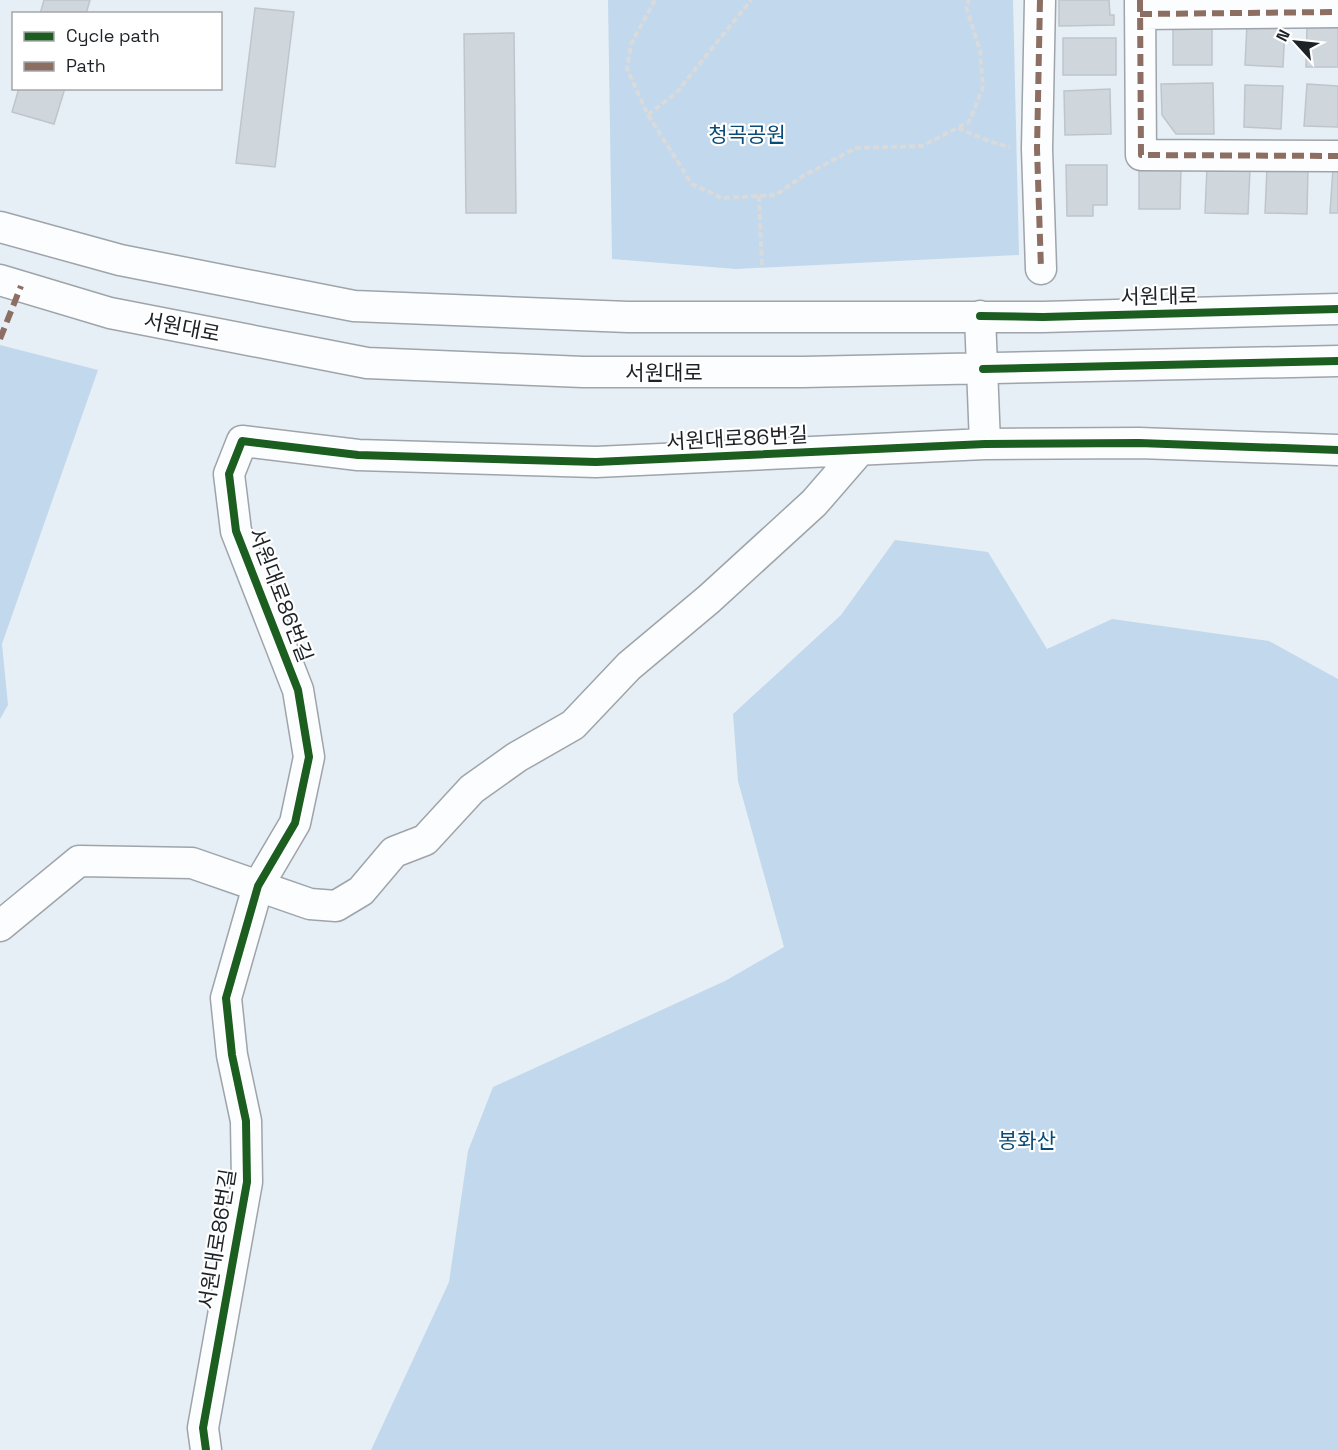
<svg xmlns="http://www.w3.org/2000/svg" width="1338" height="1450" font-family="'Space Grotesk','Noto Sans KR',sans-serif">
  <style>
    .green { fill: #c2d8ec }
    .building { fill: #cfd6dc; stroke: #bfc5cb; stroke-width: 1.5 }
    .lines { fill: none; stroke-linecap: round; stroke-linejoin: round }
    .minor-casing { stroke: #9ea4aa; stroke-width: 33 }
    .path { stroke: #d8dadc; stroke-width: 4; stroke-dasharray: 6 3; stroke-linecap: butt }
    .minor { stroke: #fbfdfe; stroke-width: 30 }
    .quiet { stroke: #8d6e63; stroke-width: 6; stroke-dasharray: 12 6; stroke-linecap: butt }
    .cycleway-casing { stroke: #fff; stroke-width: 11 }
    .cycleway { stroke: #1b5e20; stroke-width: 8 }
    .labels { text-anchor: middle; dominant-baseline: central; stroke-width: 4.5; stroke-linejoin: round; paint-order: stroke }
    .park-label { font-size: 21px; fill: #094b76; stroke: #fff }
    .street-label { font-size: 21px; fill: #1d2226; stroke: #fff }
  </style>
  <rect width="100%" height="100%" fill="#e7eff6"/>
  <path class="green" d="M608,0h405l6,255 -283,14 -124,-10z
    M0,345l98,25 -96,274 6,61 -8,14z
    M895,540l93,12 59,97 65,-30 157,22 69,38v771h-967l78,-168 19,-131 25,-64 232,-106 59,-34 -46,-166 -5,-67 108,-99z"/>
  <path class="building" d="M44,0h46l-4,14h-46z
    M1059,0h50l1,15h4v10l-55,1z
    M255,8l39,4 -19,155 -39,-4z
    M1247,24l38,2 -2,41 -38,-2z
    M1307,25h31v42h-32z
    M1173,27h39v38h-39z
    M514,33l2,180h-50l-2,-179z
    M1063,38h53v37h-53z
    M1213,83l1,51h-38l-14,-19 -1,-31z
    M1307,84l31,2v41l-34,-1z
    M1245,85l38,1 -2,43 -37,-2z
    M19,88h46l-11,36 -42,-12z
    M1110,89l1,45 -46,1 -1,-44z
    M1066,165h41v40h-14v11h-26z
    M1139,167h42l-1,42h-41z
    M1207,167l43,2 -2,45 -43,-1z
    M1267,168l41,1 -1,45 -42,-1z
    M1333,168h5v45h-8z"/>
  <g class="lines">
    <defs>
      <path id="minor" d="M1040,0l-3,149 4,120
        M1140,0l1,155 197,1
        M1140,14l198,-2
        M0,227l120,33 234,46 274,11h415l295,-8
        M0,280l110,33 257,50 216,9h220l535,-11
        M980,316l5,128
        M0,926l79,-65 113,2 118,41 26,2 25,-15 33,-39 31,-12 47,-51 45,-32 56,-32 56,-59 80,-67 105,-96 46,-53
        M206,1450l-3,-22 44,-246 -1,-61 -14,-66 -6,-57 32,-112 37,-63 14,-66 -11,-67 -62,-159 -7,-57 13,-33 116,14 238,7 389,-18 154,-1 199,7"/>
    </defs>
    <use href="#minor" class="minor-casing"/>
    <path class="path" d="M655,0l-24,44 -4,25 21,46 44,69 30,14 54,-3 27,-19 53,-28 66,-2 47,-24 14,-34 -3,-38 -14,-43 3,-7
      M648,115l28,-22 75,-93
      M958,128l33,14 19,5
      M759,196l3,72"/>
    <use href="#minor" class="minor"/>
    <path class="quiet" d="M1040,0l-3,149 4,120
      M1140,0l1,155 197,1
      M1140,14l198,-2
      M0,339l21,-53"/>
    <defs>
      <path id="cycleway" d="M980,316l63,1 295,-8
        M983,369l355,-8
        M206,1450l-3,-22 44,-246 -1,-61 -14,-66 -6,-57 32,-112 37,-63 14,-66 -11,-67 -62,-159 -7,-57 13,-33 116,14 238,7 389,-18 154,-1 199,7"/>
    </defs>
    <use href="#cycleway" class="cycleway-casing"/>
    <use href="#cycleway" class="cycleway"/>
  </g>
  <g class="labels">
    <g class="park-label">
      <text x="747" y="134">청곡공원</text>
      <text x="1027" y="1140">봉화산</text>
    </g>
    <g class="street-label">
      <text transform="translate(1159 296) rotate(-1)">서원대로</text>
      <text transform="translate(182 327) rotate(11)">서원대로</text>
      <text x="664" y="372">서원대로</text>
      <text transform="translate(737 438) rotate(-3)">서원대로86번길</text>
      <text transform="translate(281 595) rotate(69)">서원대로86번길</text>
      <text transform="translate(217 1239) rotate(-81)">서원대로86번길</text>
    </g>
  </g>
  <rect x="12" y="12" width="210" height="78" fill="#ffffff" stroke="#a5a7a8" stroke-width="1.5"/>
  <rect x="24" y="32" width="30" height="9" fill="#1b5e20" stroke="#a5a7a8" stroke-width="1.5"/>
  <text x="66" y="42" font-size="18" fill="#1d2226">Cycle path</text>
  <rect x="24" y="62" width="30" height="9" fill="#8d6e63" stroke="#a5a7a8" stroke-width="1.5"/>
  <text x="66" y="72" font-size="18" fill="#1d2226">Path</text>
  <g transform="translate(1296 42) rotate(297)" stroke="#ffffff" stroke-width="4.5" paint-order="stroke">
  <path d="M0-4.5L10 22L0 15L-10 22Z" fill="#1d2226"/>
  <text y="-9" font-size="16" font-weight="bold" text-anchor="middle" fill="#1d2226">N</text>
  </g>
</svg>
